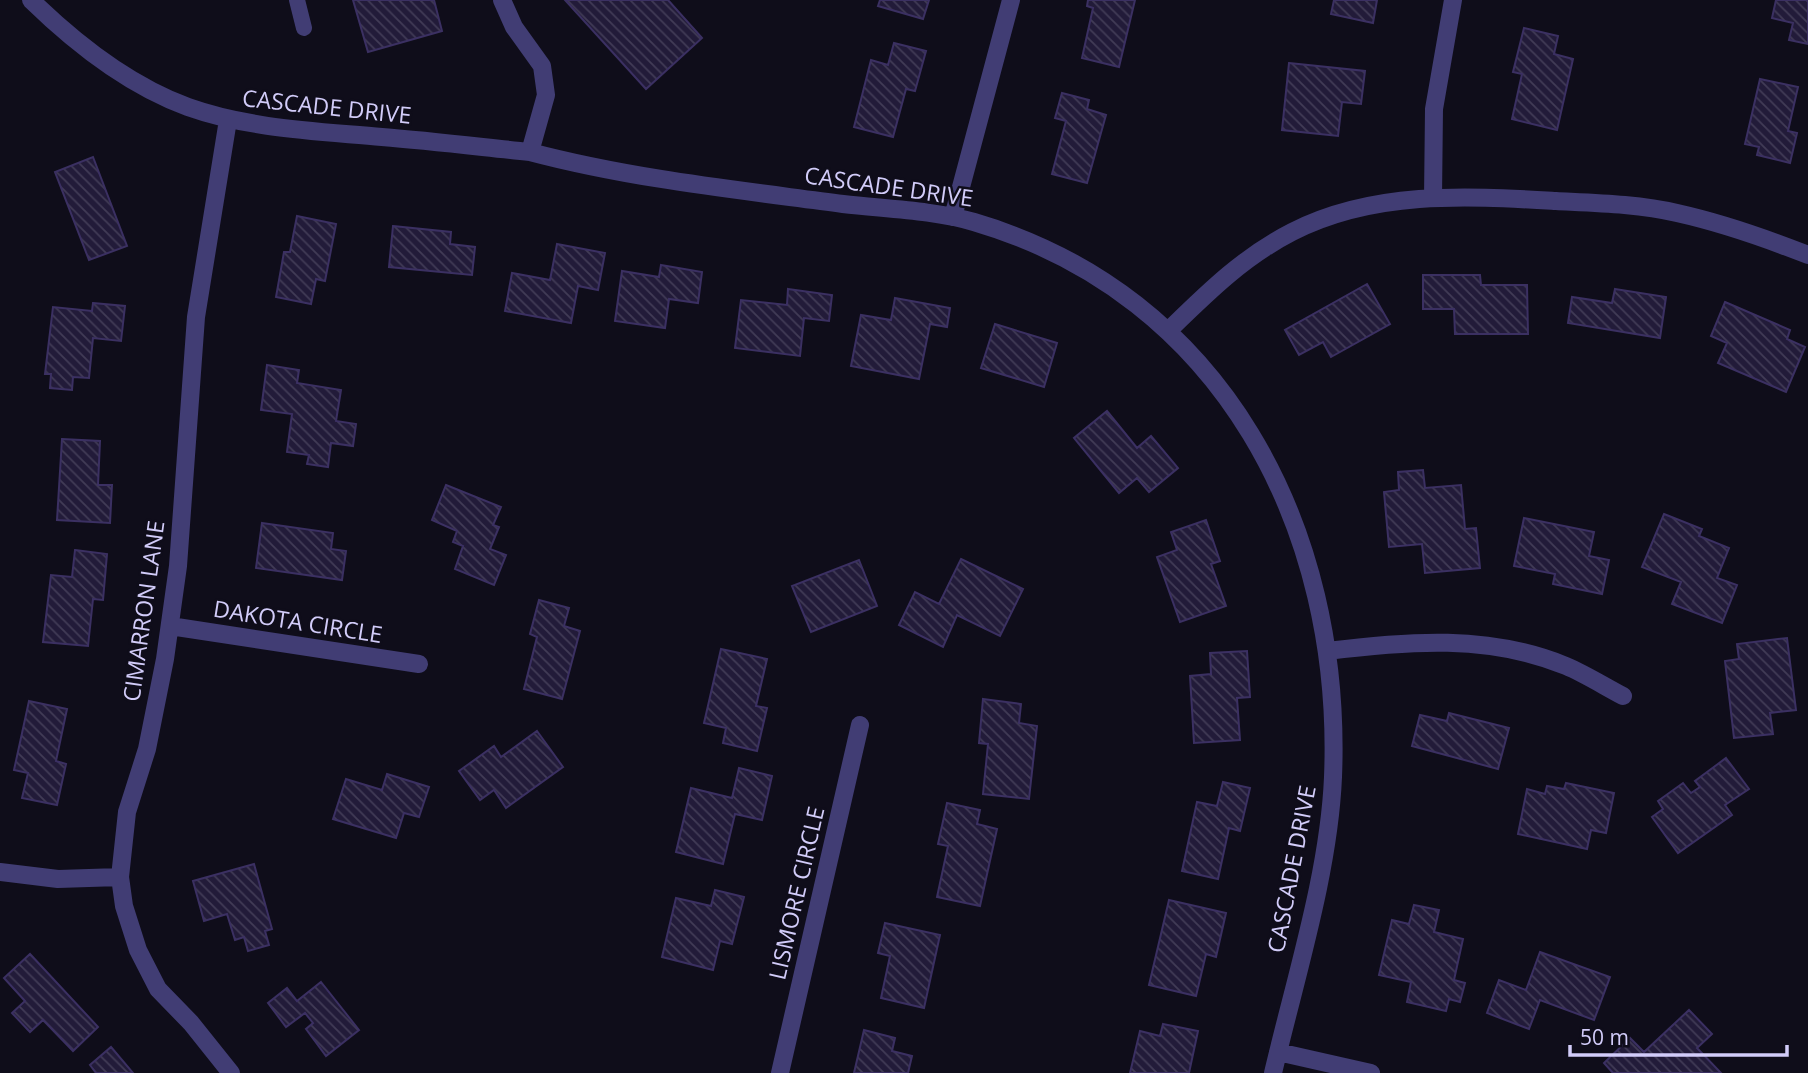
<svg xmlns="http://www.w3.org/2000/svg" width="1808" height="1073" font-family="'Open Sans',sans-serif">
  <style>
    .building { fill: url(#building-back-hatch); stroke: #3b3062; stroke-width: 2 }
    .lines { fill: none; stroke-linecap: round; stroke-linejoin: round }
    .lane { stroke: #413d74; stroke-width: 16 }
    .street { stroke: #413d74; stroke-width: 18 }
    .labels { text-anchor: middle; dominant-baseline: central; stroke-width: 5; stroke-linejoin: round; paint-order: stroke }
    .street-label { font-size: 23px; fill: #d2ccf9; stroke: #0f0d1a }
  </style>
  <defs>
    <pattern id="building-back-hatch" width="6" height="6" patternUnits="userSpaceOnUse" patternTransform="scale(1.75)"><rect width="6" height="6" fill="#221b39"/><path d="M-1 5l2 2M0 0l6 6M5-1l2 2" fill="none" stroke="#413b56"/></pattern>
  </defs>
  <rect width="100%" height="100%" fill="#0f0d1a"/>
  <path class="building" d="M353,0h81l8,31 -74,21z
    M565,0h103l34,38 -56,51z
    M880,0h49l-6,19 -45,-13z
    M1088,0h47l-16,67 -37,-9 11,-50 -6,-2z
    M1334,0h43l-4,23 -42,-9z
    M1776,0h32v44l-19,-4 4,-17 -21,-5z
    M1524,28l34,8 -4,18 19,5 -16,71 -45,-11 10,-45 -9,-2z
    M894,43l32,8 -11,40 -9,-2 -13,48 -39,-10 17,-67 17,5z
    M1289,63l76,8 -4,33 -19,-2 -4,34 -56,-6z
    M1760,79l38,8 -10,44 9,2 -7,30 -33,-8 2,-8 -14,-3z
    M1062,93l27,7 -2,9 19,6 -19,68 -35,-9 14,-53 -11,-3z
    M93,157l34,89 -38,14 -34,-88z
    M297,216l39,8 -11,57 -9,-2 -5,25 -35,-7 8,-45h6z
    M393,226l58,6 -1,12 25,3 -3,28 -83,-8z
    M557,244l48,9 -7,37 -20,-4 -7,37 -66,-12 7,-38 38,7z
    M661,265l41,7 -4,31 -29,-4 -4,29 -50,-7 7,-50 37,6z
    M1423,275h57l1,10h46l1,49h-73l-1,-25h-31z
    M1367,284l23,40 -59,33 -8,-15 -24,13 -14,-25z
    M788,289l44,6 -3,26 -25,-3 -4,38 -65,-8 6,-48 46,5z
    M1615,289l51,8 -6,41 -92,-15 4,-26 40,6z
    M895,298l55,10 -3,19 -17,-3 -11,55 -68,-13 10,-51 30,5z
    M1725,302l65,28 -3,9 18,8 -19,45 -68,-29 9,-20 -16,-7z
    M93,303l32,3 -4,35 -28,-3 -4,40 -16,-1 -1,13 -22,-2 1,-14h-6l8,-67 39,4z
    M995,324l62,19 -13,44 -63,-19z
    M267,365l32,5 -2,13 44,7 -5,31 20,3 -3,22 -22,-3 -3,24 -21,-3 2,-9 -22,-3 5,-38 -31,-4z
    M1107,411l30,37 14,-12 27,32 -29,24 -12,-14 -18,15 -45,-55z
    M62,439l38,2 -2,44h14l-2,38 -53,-3z
    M1423,470l2,18 36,-3 4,44 11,-1 4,40 -55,5 -3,-29 -33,3 -5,-55 15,-2 -1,-18z
    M446,485l55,22 -8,18 6,2 -9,22 16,6 -12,30 -39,-16 8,-23 -10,-4 4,-11 -25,-11z
    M1664,514l38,15 -3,7 30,12 -12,30 20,7 -15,38 -50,-19 9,-22 -39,-15z
    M1524,518l70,14 -5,24 20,4 -7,34 -49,-10 2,-10 -41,-8z
    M1206,520l14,41 -9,3 15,42 -46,16 -23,-65 20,-7 -6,-18z
    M262,523l71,10 -2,16 15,2 -4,29 -86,-12z
    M75,550l32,4 -4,46 -10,-1 -5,47 -45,-4 8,-67 21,2z
    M961,559l62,30 -23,47 -43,-21 -14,32 -44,-22 16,-33 24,12z
    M859,560l18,46 -66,26 -19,-46z
    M539,600l30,8 -5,18 16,5 -18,68 -38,-10 13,-52 -7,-3z
    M1787,638l9,72 -26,3 3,21 -39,4 -9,-77 14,-2 -2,-15z
    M721,649l46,10 -11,47 11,2 -10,43 -34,-8 3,-15 -22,-5z
    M1247,651l3,46 -13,1 3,42 -46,3 -4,-67 21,-2 -1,-21z
    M983,699l38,5 -2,19 18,3 -8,73 -46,-5 5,-50 -9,-1z
    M29,701l38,8 -11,52 10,3 -9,41 -35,-7 6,-25 -14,-3z
    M1449,713l60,15 -11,41 -86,-23 8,-31 27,6z
    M537,731l26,36 -57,41 -12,-18 -14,10 -21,-29 35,-25 7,11z
    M1726,758l23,31 -24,16 7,10 -54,38 -26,-36 11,-8 -5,-8 25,-18 8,10 9,-6 -5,-6z
    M739,768l33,8 -10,44 -27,-6 -12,50 -47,-12 15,-64 41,10z
    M387,774l42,13 -10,30 -15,-4 -8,25 -63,-19 13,-40 36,11z
    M1223,782l27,6 -10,43 -11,-3 -11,51 -36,-8 15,-69 20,4z
    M1566,783l48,10 -8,40 -15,-3 -4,19 -69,-15 9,-45 18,5 2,-8 17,3z
    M947,803l33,7 -3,14 20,5 -17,77 -43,-9 11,-51 -10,-2z
    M254,864l18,65 -7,2 4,14 -21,6 -4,-14 -9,3 -8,-26 -23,7 -11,-40z
    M715,890l29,7 -12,47 -12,-3 -7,29 -51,-13 14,-59 35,8z
    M1169,900l57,13 -10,44 -10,-3 -10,42 -47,-11z
    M1414,905l25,5 -5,22 29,7 -9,41 11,3 -5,19 -11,-3 -3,12 -39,-9 4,-20 -32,-7 13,-55 17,4z
    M885,923l55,12 -16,73 -43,-10 9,-42 -12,-3z
    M1540,952l70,25 -16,43 -54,-20 -11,29 -42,-16 12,-33 27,10z
    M30,954l68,73 -25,24 -30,-31 -13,12 -18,-19 13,-12 -21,-23z
    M321,982l38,48 -33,26 -20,-27 7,-6 -8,-10 -19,14 -18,-24 19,-15 10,13z
    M1689,1010l23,24 -15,14 24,25h-108l-9,-10 26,-25 14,14z
    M1163,1024l35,7 -9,42h-59l10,-42 20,5z
    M864,1030l31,8 -3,13 20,5 -4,17h-54z
    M111,1047l22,26h-37l-6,-8z"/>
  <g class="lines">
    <path class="lane" d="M297,0l7,28"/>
    <path class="street" d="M31,0c45,44 97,85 157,107 62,22 129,24 194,30 50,4 99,10 148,15 102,27 209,38 313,52 43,5 90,6 131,18 249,73 369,307 359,555 -4,96 -38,202 -60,296
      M502,0l12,27 28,39 4,29 -16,57
      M228,120l-32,197 -18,249 -13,93 -18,90 -20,63 -7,65 4,29 14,44 20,39 33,34 40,50
      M1433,198l1,-89 19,-109
      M953,217l58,-217
      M1168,331c39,-38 75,-74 124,-99 82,-42 175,-36 264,-31 40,2 83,3 121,12 45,10 88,25 131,42
      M170,626l249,38
      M1327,651c80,-10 162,-17 239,15 19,8 38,20 57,30
      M0,872l58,7 62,-2
      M1278,1052l93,21
      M780,1073l80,-348"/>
  </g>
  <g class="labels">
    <g class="street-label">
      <text transform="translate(327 106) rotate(6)">CASCADE DRIVE</text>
      <text transform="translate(889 186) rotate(8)">CASCADE DRIVE</text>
      <text transform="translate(143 611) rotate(-82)">CIMARRON LANE</text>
      <text transform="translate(298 621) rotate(9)">DAKOTA CIRCLE</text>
      <text transform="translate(1291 869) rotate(-79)">CASCADE DRIVE</text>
      <text transform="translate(796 893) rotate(-77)">LISMORE CIRCLE</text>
    </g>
  </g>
  <path d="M1570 1045v10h217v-10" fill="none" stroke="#d2ccf9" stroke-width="3.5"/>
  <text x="1580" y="1045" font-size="21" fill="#d2ccf9" stroke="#0f0d1a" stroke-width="5" paint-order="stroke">50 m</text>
</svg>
